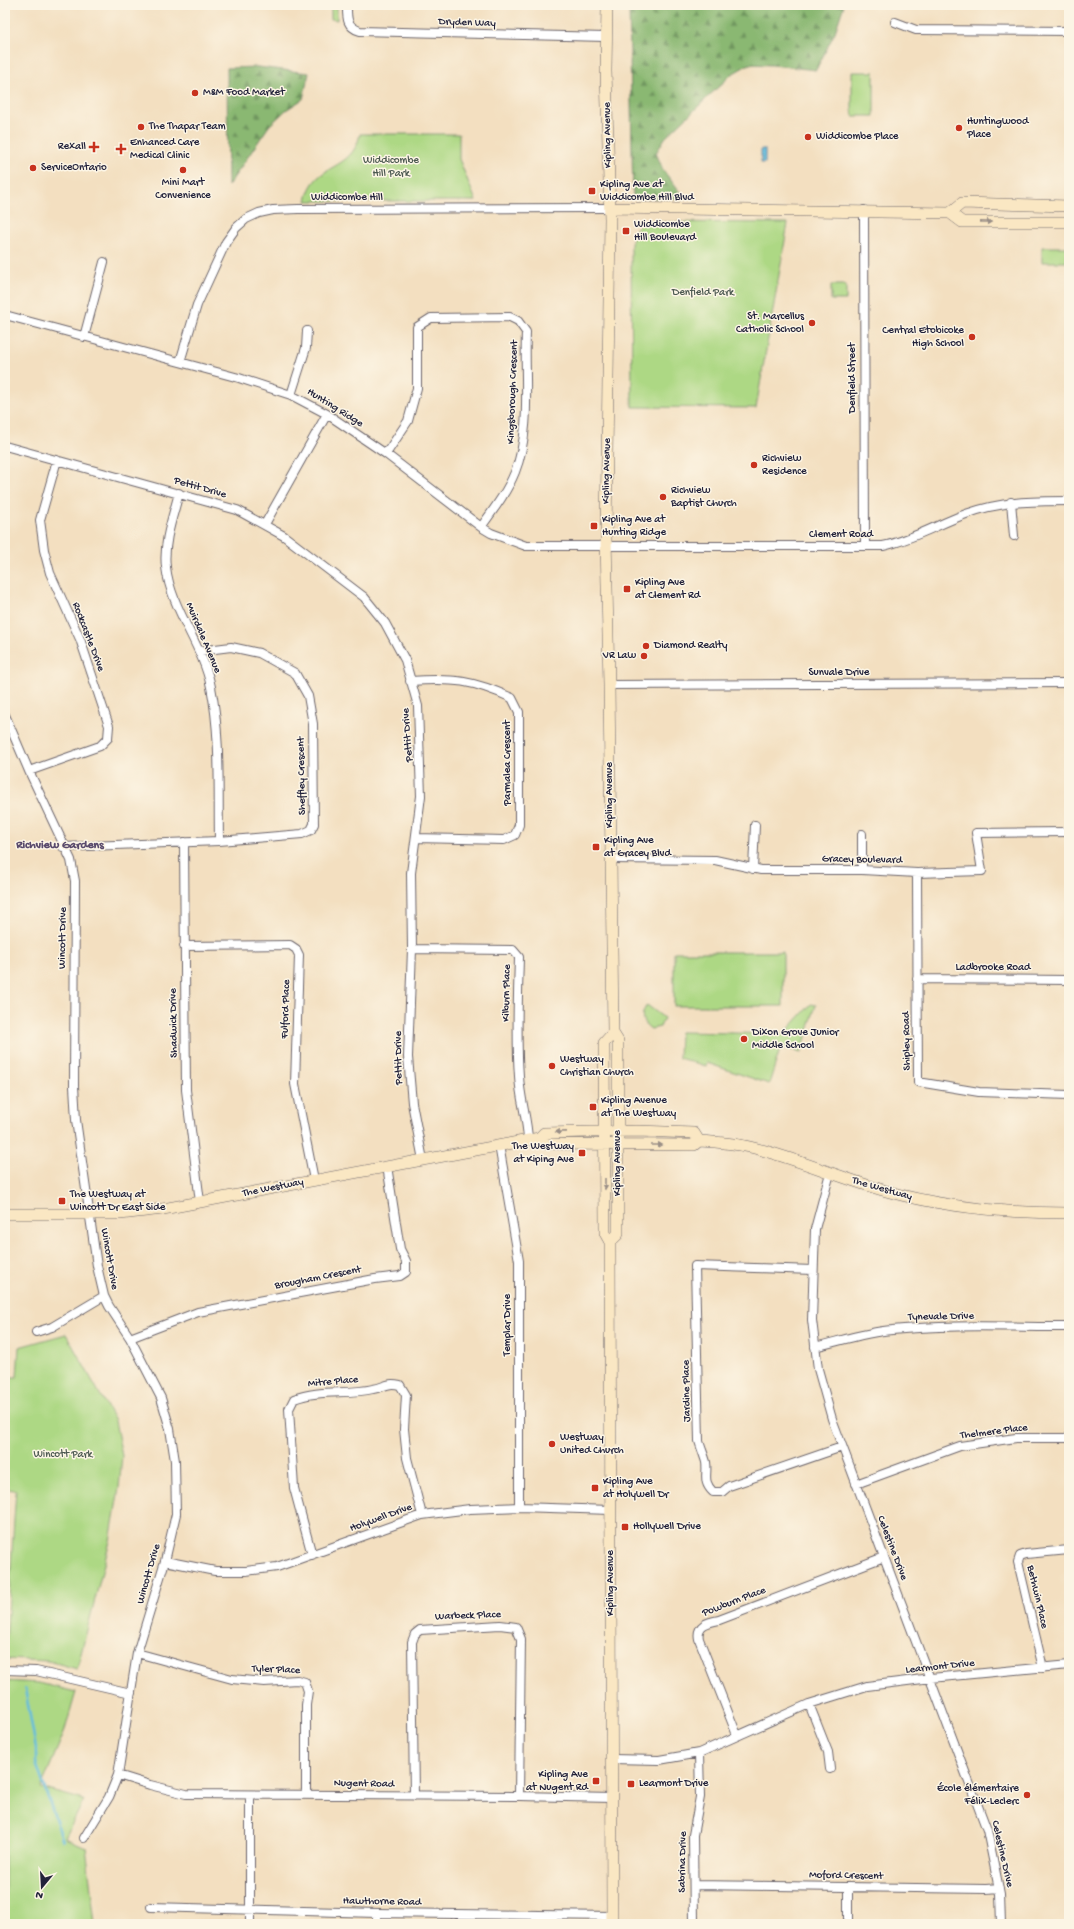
<svg xmlns="http://www.w3.org/2000/svg" width="1074" height="1929" font-family="'Gochi Hand',sans-serif">
  <style>
    .forest { fill: url(#forest-firs); stroke: #566d56 }
    .park { fill: #add884; stroke: #687d60 }
    .water { fill: #60bbdd; stroke: #416e8c }
    .lines { fill: none; stroke-linecap: round; stroke-linejoin: round }
    .stream { stroke: #60bbdd; stroke-width: 2.5 }
    .street-casing { stroke: #6b646a; stroke-width: 10 }
    .secondary-casing { stroke: #6b646a; stroke-width: 12 }
    .street { stroke: #fff; stroke-width: 8 }
    .secondary { stroke: #fae7c3; stroke-width: 11 }
    .oneway { fill: #998e86 }
    .poi-dot { fill: #c8321e; stroke: #fcf5e5; stroke-width: 1.5 }
    .labels { text-anchor: middle; dominant-baseline: central; stroke-width: 3; stroke-linejoin: round; paint-order: stroke }
    .street-label { font-size: 11px; fill: #22223b; stroke: #fcf5e5 }
    .poi-label { font-size: 11px; fill: #22223b; stroke: #fcf5e5; text-anchor: start }
    .park-label { font-size: 11px; fill: #4c5951; stroke: #fcf5e5 }
    .neighbourhood-label { font-size: 12px; font-weight: bold; fill: #5a4b6d; stroke: #fcf5e5 }
  </style>
  <defs>
    <pattern id="forest-firs" width="22" height="20" patternUnits="userSpaceOnUse"><rect width="22" height="20" fill="#8ab872"/><path d="M5 1l3.5 6h-7zM16 11l3.5 6h-7z" fill="#70955f"/></pattern>
  </defs>
  <rect width="100%" height="100%" fill="#fcf5e5"/>
  <filter id="ink" filterUnits="userSpaceOnUse"><feTurbulence type="fractalNoise" baseFrequency=".025" numOctaves="2"/><feDisplacementMap in="SourceGraphic" scale="8" xChannelSelector="R" yChannelSelector="G"/><feConvolveMatrix kernelMatrix="1 2 1 2 8 2 1 2 1" color-interpolation-filters="sRGB"/></filter>
  <filter id="wash" filterUnits="userSpaceOnUse"><feTurbulence type="fractalNoise" baseFrequency=".012" numOctaves="4" result="noise"/><feDisplacementMap in="SourceGraphic" scale="16" xChannelSelector="R" yChannelSelector="G"/><feGaussianBlur stdDeviation="0.9" result="paint"/><feColorMatrix in="noise" values="0 0 0 0 0 0 0 0 0 0 0 0 0 0 0 0 0 1.4 0 .05"/><feComposite in="paint" operator="in"/></filter>
  <g filter="url(#wash)">
    <rect width="100%" height="100%" fill="#f3dfc0"/>
    <path class="forest" d="M629,5h215l-9,27 -19,38 -44,-5 -23,-1 -17,10 -67,64 -9,15 7,17 22,29 -52,-1z
      M258,67l51,6 -6,26 -17,11 -17,16 -41,60 -1,-118z"/>
    <path class="park" d="M331,5h6v15l-6,-1z
      M852,72h22v44h-21l-1,-7z
      M360,134h99v25l17,42h-170c8,-41 46,-27 54,-67z
      M642,222l146,1 -32,185 -124,-1 -1,-163 4,-14z
      M1042,247h25v15h-25z
      M831,285h15v15h-15z
      M674,952h109v54h-109z
      M811,1004l5,1 -15,48 -20,-7 -12,38 -62,-21 -1,3 -27,-8 1,-26 104,2z
      M647,1005l17,13 -4,9 -9,2c-10,-7 -11,-14 -4,-24z
      M66,1334l49,87 7,35 -3,32 -9,53 -33,128 -28,-8 -44,-2 11,-169 -11,-1v-112h12l2,-30z
      M5,1681l34,2 37,9 -11,38 -24,58 43,12 -19,38 21,9 9,77h-90z"/>
    <path class="water" d="M761,149h4v14h-4z"/>
    <g class="lines">
      <path class="stream" d="M25,1689l11,59v15l27,78"/>
    </g>
  </g>
  <g filter="url(#ink)">
    <g class="lines">
      <defs>
        <path id="street" d="M347,5c0,12 -1,22 13,26l246,6
          M895,22l21,8 153,1
          M864,210l1,336
          M5,315l234,63 52,17 36,19 59,40 95,73 10,6 35,13h357c29,-6 55,-22 83,-32 35,-13 67,-13 103,-13
          M84,337l20,-75
          M180,362l17,-57 29,-63 10,-14 10,-9 13,-6 14,-3 25,-1 312,-1
          M291,395l15,-47 1,-17
          M5,446l232,64 47,26 80,61 21,26 20,37 13,46 3,90 -10,77 1,76 -4,108 4,46 11,57
          M386,454l22,-33 9,-33v-61l14,-9 79,-1 8,4 8,11c-2,46 6,97 -11,140 -8,20 -21,37 -34,55
          M179,493c-6,23 -16,50 -13,74 5,43 37,78 45,120 10,50 7,103 8,154
          M1011,502l3,34
          M265,524l62,-110
          M410,681c44,-3 62,-1 102,17l7,14v113l-4,10 -11,5 -88,-2
          M609,685l460,-2
          M5,715l24,56 42,89 4,21 -1,205 2,34 21,146 7,30 5,10 21,32 31,60 9,31 5,32 1,53 -11,47 -28,92 -19,122 -9,22 -25,41
          M29,771l71,-25 8,-8 1,-12 -29,-87 -30,-66 -6,-23 -4,-30 17,-60
          M862,834v36
          M184,842l2,248 14,112
          M63,847l156,-6 83,-7 9,-4 3,-6 -1,-100 -5,-28 -13,-23 -36,-20 -28,-6 -32,4
          M610,859l105,1 46,10h101l55,3 65,-2 -6,-38 93,-1
          M753,869l2,-44
          M917,873l1,209 61,10 90,3
          M184,946l106,-1 6,4 3,6 -4,129 19,96
          M412,949l101,1 6,7c-1,40 -3,80 0,119 1,22 8,42 9,63
          M917,979l152,1
          M499,1145l20,116v246
          M830,1173l-15,56 -3,91 6,49 14,50 155,411 13,64 1,30
          M813,1270l-118,-4 4,175c2,7 5,14 7,21 2,13 -4,19 7,30h9l7,-6 113,-39
          M36,1332l16,-5 52,-31
          M130,1338l68,-26 177,-33 25,-3 6,-4v-11l-6,-12 -13,-83
          M815,1347c25,-6 51,-15 77,-17 58,-6 118,-3 177,-3
          M856,1484l104,-38 56,-8h53
          M312,1555l-18,-67 -5,-79 5,-10c25,-10 53,-4 79,-10 13,-2 13,-7 27,-4l6,10 -2,34 3,29 15,57
          M165,1561l50,10h31l31,-4 145,-52 48,-6 49,-2 92,3
          M137,1653l95,26 32,3 33,-2 8,2 3,9 -2,14v89
          M1043,1668l-25,-106 2,-6 6,-2 43,-4
          M5,1670l31,1 95,22
          M809,1704l19,48 2,17
          M737,1735l-38,-96c-3,-14 9,-17 20,-19l165,-63
          M611,1759l48,1 40,-7 110,-49 58,-18 64,-8 138,-13
          M118,1775l32,10 36,9 333,2 93,2
          M414,1796l-2,-154 3,-8 5,-4 80,-5 16,2 5,12 -2,157
          M694,1885l292,4 13,-1
          M848,1887v37
          M151,1907l226,6 235,3
          M250,1924v-129
          M377,1924v-11
          M694,1924l-1,-89 7,-38 -1,-44"/>
        <path id="secondary" d="M607,5l-1,66 4,148 -4,318 3,148 4,348 5,8v193l-8,8
          M610,208l340,5 12,9h107
          M950,213l12,-10 107,3
          M539,1138l7,6 148,1 5,-4c17,1 34,2 51,6 46,11 90,31 136,44 60,17 120,22 183,22
          M5,1214h115l43,-5 376,-71 5,-5 93,-2 57,2 5,8
          M612,1924l-2,-682 -5,-9 -1,-190 9,-10"/>
      </defs>
      <use href="#street" class="street-casing"/>
      <use href="#secondary" class="secondary-casing"/>
      <use href="#street" class="street"/>
      <use href="#secondary" class="secondary"/>
    </g>
    <defs><path id="oneway-solid" d="M-6-.8H1V-3.2L6.5 0L1 3.2V.8H-6Z"/></defs>
    <g class="oneway">
      <use href="#oneway-solid" transform="translate(986 222) rotate(1)"/>
      <use href="#oneway-solid" transform="translate(561 1132) rotate(179)"/>
      <use href="#oneway-solid" transform="translate(657 1145)"/>
      <use href="#oneway-solid" transform="translate(605 1184) rotate(90)"/>
    </g>
  </g>
  <g class="poi-dot">
    <circle cx="195" cy="93" r="4"/>
    <circle cx="141" cy="127" r="4"/>
    <circle cx="959" cy="128" r="4"/>
    <circle cx="808" cy="137" r="4"/>
    <path d="M92 141h4v4h4v4h-4v4h-4v-4h-4v-4h4z"/>
    <path d="M119 143h4v4h4v4h-4v4h-4v-4h-4v-4h4z"/>
    <circle cx="33" cy="168" r="4"/>
    <circle cx="183" cy="170" r="4"/>
    <rect x="588" y="187" width="8" height="8" rx="2"/>
    <rect x="622" y="227" width="8" height="8" rx="2"/>
    <circle cx="812" cy="323" r="4"/>
    <circle cx="972" cy="337" r="4"/>
    <circle cx="754" cy="465" r="4"/>
    <circle cx="663" cy="497" r="4"/>
    <rect x="590" y="522" width="8" height="8" rx="2"/>
    <rect x="623" y="585" width="8" height="8" rx="2"/>
    <circle cx="646" cy="646" r="4"/>
    <circle cx="644" cy="656" r="4"/>
    <rect x="592" y="843" width="8" height="8" rx="2"/>
    <circle cx="744" cy="1039" r="4"/>
    <circle cx="552" cy="1066" r="4"/>
    <rect x="589" y="1103" width="8" height="8" rx="2"/>
    <rect x="578" y="1149" width="8" height="8" rx="2"/>
    <rect x="58" y="1197" width="8" height="8" rx="2"/>
    <circle cx="552" cy="1444" r="4"/>
    <rect x="591" y="1484" width="8" height="8" rx="2"/>
    <rect x="621" y="1523" width="8" height="8" rx="2"/>
    <rect x="592" y="1777" width="8" height="8" rx="2"/>
    <rect x="627" y="1780" width="8" height="8" rx="2"/>
    <circle cx="1027" cy="1795" r="4"/>
  </g>
  <g class="labels">
    <g class="street-label">
      <text transform="translate(467 23) rotate(2)">Dryden Way</text>
      <text transform="translate(608 135) rotate(-91)">Kipling Avenue</text>
      <text x="347" y="198">Widdicombe Hill</text>
      <text transform="translate(853 378) rotate(-90)">Denfield Street</text>
      <text transform="translate(513 392) rotate(-88)">Kingsborough Crescent</text>
      <text transform="translate(335 408) rotate(32)">Hunting Ridge</text>
      <text transform="translate(607 471) rotate(-89)">Kipling Avenue</text>
      <text transform="translate(200 488) rotate(16)">Pettit Drive</text>
      <text x="841" y="535">Clement Road</text>
      <text transform="translate(88 637) rotate(69)">Rockcastle Drive</text>
      <text transform="translate(203 638) rotate(67)">Muirdale Avenue</text>
      <text x="839" y="673">Sunvale Drive</text>
      <text transform="translate(408 735) rotate(-94)">Pettit Drive</text>
      <text transform="translate(508 763) rotate(-90)">Parmalea Crescent</text>
      <text transform="translate(302 776) rotate(-91)">Sheffley Crescent</text>
      <text transform="translate(610 795) rotate(-90)">Kipling Avenue</text>
      <text transform="translate(862 860) rotate(1)">Gracey Boulevard</text>
      <text transform="translate(63 938) rotate(-89)">Wincott Drive</text>
      <text x="993" y="968">Ladbrooke Road</text>
      <text transform="translate(507 993) rotate(-89)">Kilburn Place</text>
      <text transform="translate(286 1009) rotate(-88)">Fulford Place</text>
      <text transform="translate(174 1023) rotate(-91)">Shadwick Drive</text>
      <text transform="translate(907 1041) rotate(-91)">Shipley Road</text>
      <text transform="translate(399 1058) rotate(-91)">Pettit Drive</text>
      <text transform="translate(618 1163) rotate(-90)">Kipling Avenue</text>
      <text transform="translate(273 1188) rotate(-11)">The Westway</text>
      <text transform="translate(882 1189) rotate(16)">The Westway</text>
      <text transform="translate(109 1259) rotate(80)">Wincott Drive</text>
      <text transform="translate(318 1278) rotate(-11)">Brougham Crescent</text>
      <text transform="translate(941 1317) rotate(-1)">Tynevale Drive</text>
      <text transform="translate(508 1325) rotate(-90)">Templar Drive</text>
      <text transform="translate(333 1382) rotate(-5)">Mitre Place</text>
      <text transform="translate(687 1391) rotate(-91)">Jardine Place</text>
      <text transform="translate(994 1432) rotate(-7)">Thelmere Place</text>
      <text transform="translate(381 1518) rotate(-20)">Holywell Drive</text>
      <text transform="translate(892 1548) rotate(69)">Celestine Drive</text>
      <text transform="translate(149 1574) rotate(-74)">Wincott Drive</text>
      <text transform="translate(611 1583) rotate(-90)">Kipling Avenue</text>
      <text transform="translate(1037 1597) rotate(77)">Bethwin Place</text>
      <text transform="translate(734 1602) rotate(-21)">Powburn Place</text>
      <text transform="translate(468 1616) rotate(-2)">Warbeck Place</text>
      <text transform="translate(940 1667) rotate(-6)">Learmont Drive</text>
      <text transform="translate(276 1670) rotate(2)">Tyler Place</text>
      <text transform="translate(364 1784) rotate(1)">Nugent Road</text>
      <text transform="translate(1002 1854) rotate(77)">Celestine Drive</text>
      <text transform="translate(683 1862) rotate(-89)">Sabrina Drive</text>
      <text transform="translate(846 1876) rotate(1)">Moford Crescent</text>
      <text transform="translate(382 1902) rotate(1)">Hawthorne Road</text>
    </g>
    <g class="poi-label">
      <text x="203" y="93">M&amp;M Food Market</text>
      <text x="967" y="122">Huntingwood<tspan x="967" dy="13">Place</tspan></text>
      <text x="149" y="127">The Thapar Team</text>
      <text x="816" y="137">Widdicombe Place</text>
      <text x="130" y="143">Enhanced Care<tspan x="130" dy="13">Medical Clinic</tspan></text>
      <text x="86" y="147" text-anchor="end">Rexall</text>
      <text x="41" y="168">ServiceOntario</text>
      <text x="183" y="183" text-anchor="middle">Mini Mart<tspan x="183" dy="13">Convenience</tspan></text>
      <text x="600" y="185">Kipling Ave at<tspan x="600" dy="13">Widdicombe Hill Blvd</tspan></text>
      <text x="634" y="225">Widdicombe<tspan x="634" dy="13">Hill Boulevard</tspan></text>
      <text x="804" y="317" text-anchor="end">St. Marcellus<tspan x="804" dy="13">Catholic School</tspan></text>
      <text x="964" y="331" text-anchor="end">Central Etobicoke<tspan x="964" dy="13">High School</tspan></text>
      <text x="762" y="459">Richview<tspan x="762" dy="13">Residence</tspan></text>
      <text x="671" y="491">Richview<tspan x="671" dy="13">Baptist Church</tspan></text>
      <text x="602" y="520">Kipling Ave at<tspan x="602" dy="13">Hunting Ridge</tspan></text>
      <text x="635" y="583">Kipling Ave<tspan x="635" dy="13">at Clement Rd</tspan></text>
      <text x="654" y="646">Diamond Realty</text>
      <text x="636" y="656" text-anchor="end">VR Law</text>
      <text x="604" y="841">Kipling Ave<tspan x="604" dy="13">at Gracey Blvd</tspan></text>
      <text x="752" y="1033">Dixon Grove Junior<tspan x="752" dy="13">Middle School</tspan></text>
      <text x="560" y="1060">Westway<tspan x="560" dy="13">Christian Church</tspan></text>
      <text x="601" y="1101">Kipling Avenue<tspan x="601" dy="13">at The Westway</tspan></text>
      <text x="574" y="1147" text-anchor="end">The Westway<tspan x="574" dy="13">at Kiping Ave</tspan></text>
      <text x="70" y="1195">The Westway at<tspan x="70" dy="13">Wincott Dr East Side</tspan></text>
      <text x="560" y="1438">Westway<tspan x="560" dy="13">United Church</tspan></text>
      <text x="603" y="1482">Kipling Ave<tspan x="603" dy="13">at Holywell Dr</tspan></text>
      <text x="633" y="1527">Hollywell Drive</text>
      <text x="588" y="1775" text-anchor="end">Kipling Ave<tspan x="588" dy="13">at Nugent Rd</tspan></text>
      <text x="639" y="1784">Learmont Drive</text>
      <text x="1019" y="1789" text-anchor="end">École élémentaire<tspan x="1019" dy="13">Félix-Leclerc</tspan></text>
    </g>
    <g class="park-label">
      <text x="391" y="161">Widdicombe<tspan x="391" dy="13">Hill Park</tspan></text>
      <text x="703" y="293">Denfield Park</text>
      <text x="63" y="1455">Wincott Park</text>
    </g>
    <g class="neighbourhood-label">
      <text x="60" y="846">Richview Gardens</text>
    </g>
  </g>
  <rect width="1074" height="1929" fill="none" stroke="#fcf5e5" stroke-width="20"/>
  <g transform="translate(42 1887) rotate(198)" stroke="#fcf5e5" stroke-width="3" paint-order="stroke">
  <path d="M0-3L7 15L0 10L-7 15Z" fill="#22223b"/>
  <text y="-6" font-size="11" font-weight="bold" text-anchor="middle" fill="#22223b">N</text>
  </g>
</svg>
